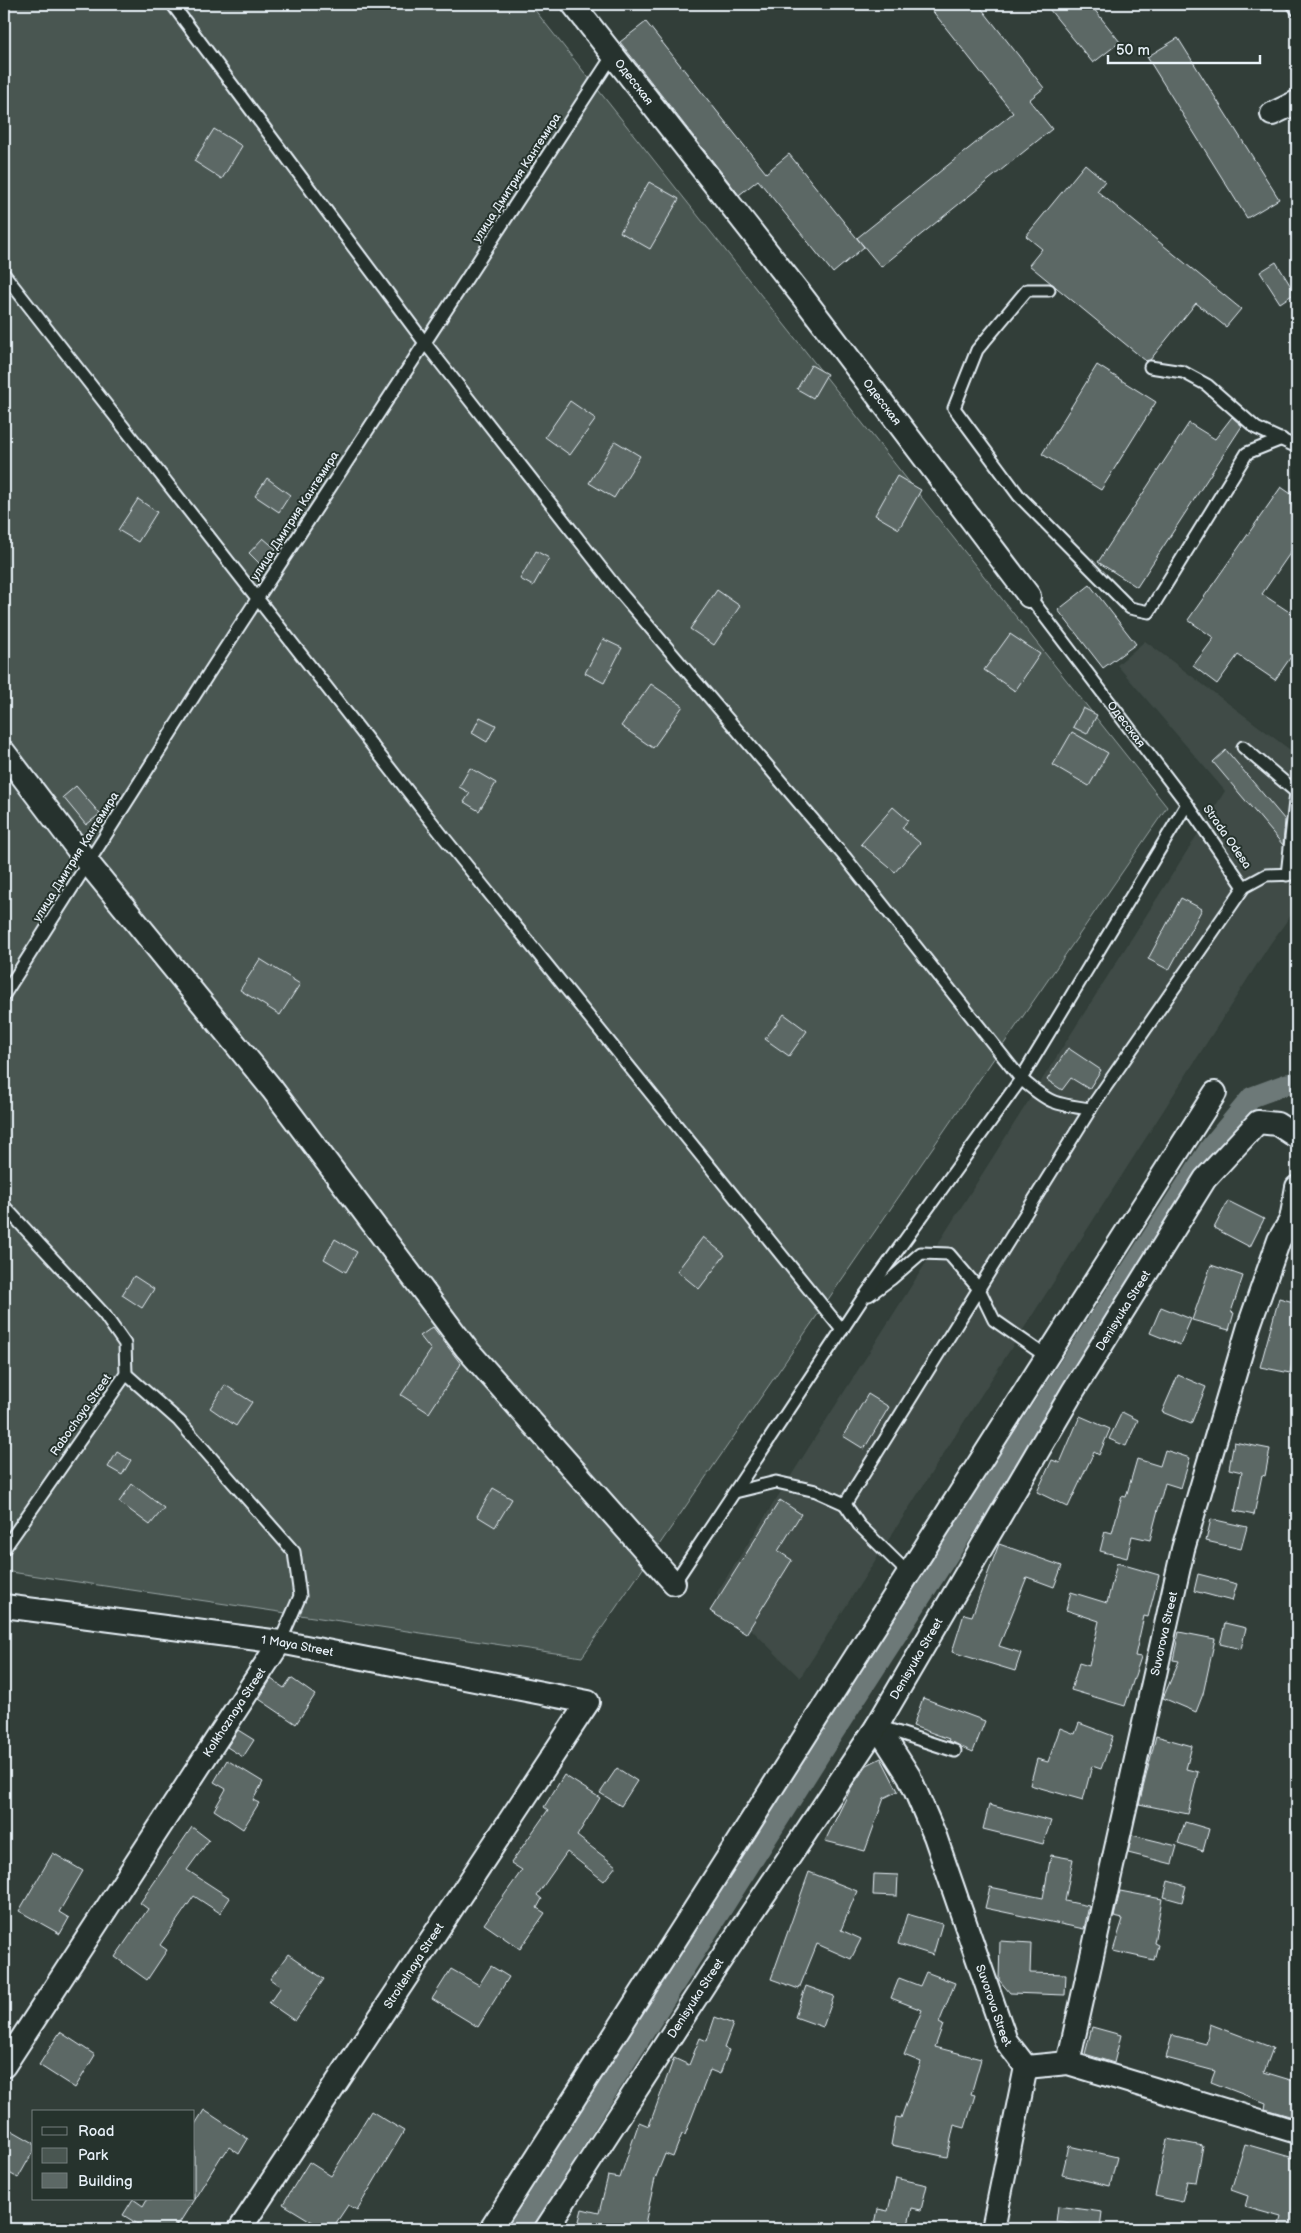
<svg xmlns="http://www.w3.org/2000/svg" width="1301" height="2233" font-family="'Balsamiq Sans',sans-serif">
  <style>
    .built { fill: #3f4b46 }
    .green { fill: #495651; stroke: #98a4a4 }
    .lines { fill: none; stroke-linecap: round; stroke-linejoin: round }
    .canal { stroke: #6d7978; stroke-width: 21 }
    .building { fill: #5c6865; stroke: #e8f1f8 }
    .lane-casing { stroke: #e8f1f8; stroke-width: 15 }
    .street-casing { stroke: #e8f1f8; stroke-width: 26 }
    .lane { stroke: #26332d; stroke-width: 11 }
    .street { stroke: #26332d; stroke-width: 22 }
    .labels { text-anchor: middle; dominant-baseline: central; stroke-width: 4; stroke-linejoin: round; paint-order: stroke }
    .street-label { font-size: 12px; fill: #e8f1f8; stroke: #26332d }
  </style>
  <rect width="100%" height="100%" fill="#323e39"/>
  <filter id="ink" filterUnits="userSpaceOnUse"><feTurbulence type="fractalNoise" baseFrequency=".02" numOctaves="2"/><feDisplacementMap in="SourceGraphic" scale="10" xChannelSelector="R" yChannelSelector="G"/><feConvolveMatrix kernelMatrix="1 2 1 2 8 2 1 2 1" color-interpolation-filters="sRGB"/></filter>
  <g filter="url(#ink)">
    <path class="built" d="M1145,641l152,114v152l-27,37 -470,734 -84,-84 509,-803 -108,-126z"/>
    <path class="green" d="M4,4h526l637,803 -585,850 -578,-86z"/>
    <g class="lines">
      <path class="canal" d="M519,2229l307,-485 384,-596 42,-51 35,-13 10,-1"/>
    </g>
    <path class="building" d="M927,4h51l66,84 -15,12 23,29 -171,138 -24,-29 156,-125z
      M1045,4h45l30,38 -27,21z
      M646,22l120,151 23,-19 75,93 -31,26 -75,-93 -19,15 -119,-153z
      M1178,38l101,161 -32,19 -100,-161z
      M214,129l28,17 -20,33 -28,-18z
      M1085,164l20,17 -8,10 144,118 -15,18 -30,-24 -46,57 -4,1 -117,-96 13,-16 -16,-13z
      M649,182l30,17 -29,50 -30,-17z
      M1276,262l19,31 -15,10 -20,-31z
      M811,365l16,9 -14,24 -16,-9z
      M1097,365l59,37 -55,88 -59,-36z
      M570,401l26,18 -26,36 -25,-18z
      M1232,417l10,9 -105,161 -39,-25 91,-139 26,16z
      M615,441l25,15 -26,42 -25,-15z
      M897,476l24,14 -22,39 -24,-14z
      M267,478l23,17 -11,17 -24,-16z
      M1281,487l16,11v45l-35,51 35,23v31l-22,32 -37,-25 -21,29 -24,-18 21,-28 -26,-18z
      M138,499l19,13 -19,30 -20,-12z
      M263,538l13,11 -15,16 -12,-12z
      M536,551l13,7 -16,28 -13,-7z
      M1090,585l46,59 -33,24 -45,-58z
      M717,590l23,16 -26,39 -24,-16z
      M1010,634l30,20 -25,37 -31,-21z
      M603,639l19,9 -18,35 -19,-10z
      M651,684l32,22 -30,42 -32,-22z
      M1083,708l14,7 -10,19 -14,-7z
      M480,717l16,8 -9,17 -15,-9z
      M1072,732l36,21 -19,33 -36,-21z
      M1226,750l59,70 -2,25 -70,-83z
      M470,768l26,15 -17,28 -15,-9 6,-9 -11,-6z
      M76,786l24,28 -14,11 -23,-28z
      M893,807l15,13 -6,8 18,15 -25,29 -34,-28z
      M1181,898l21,11 -33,61 -21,-11z
      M260,959l40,25 -20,31 -40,-25z
      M784,1014l23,17 -18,25 -24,-17z
      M1068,1048l33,22 -12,19 -18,-11 -9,12 -15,-10z
      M1228,1201l36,18 -14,28 -36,-19z
      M703,1237l22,18 -26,34 -22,-18z
      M335,1239l22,13 -11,20 -22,-13z
      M1211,1265l32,11 -12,36 3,1 -5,17 -37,-10z
      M134,1276l20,13 -12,19 -20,-13z
      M1279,1298l18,5v34l-7,36 -30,-6z
      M1161,1307l30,12 -11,26 -30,-12z
      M433,1327l28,37 -32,49 -28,-18 30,-45 -11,-14z
      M1178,1375l28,12 -15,37 -29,-12z
      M225,1385l27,17 -16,24 -26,-18z
      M868,1394l21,13 -25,42 -21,-13z
      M1122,1412l16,8 -12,26 -17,-7z
      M1080,1416l30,13 -11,26 -5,-3 -26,55 -31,-15 15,-32 8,3z
      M1234,1442l36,7 -5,27 -3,-1 -8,40 -19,-4 7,-39 -13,-3z
      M1165,1450l25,8 -9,30 -16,-5 -15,57 -18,-4 -5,22 -27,-7 5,-20 7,2 10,-37 4,1 11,-38 23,7z
      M117,1452l14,8 -9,15 -14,-8z
      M132,1484l32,24 -14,17 -31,-23z
      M493,1488l19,11 -17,28 -18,-11z
      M780,1500l21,14 -23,37 14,9 -46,74 -36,-23z
      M1211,1519l36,8 -6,22 -35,-8z
      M999,1544l63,22 -8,21 -27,-10 -28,69 22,7 -6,18 -63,-19 12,-38 8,2z
      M1117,1563l42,12 -11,42 -4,-1 -9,40 6,1 -16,49 -54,-16 8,-27 10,3 10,-45 -33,-11 5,-18 36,11z
      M1198,1574l39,10 -5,17 -38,-10z
      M1225,1623l21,5 -5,21 -21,-5z
      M1179,1632l36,7 -12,55 -7,18 -33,-14 16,-37 -6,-1z
      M291,1678l24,17 -19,29 -37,-25 12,-20 13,9z
      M923,1698l62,23 -12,31 -25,-11 1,-2 -36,-13z
      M1079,1723l34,13 -12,33 -9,-3 -9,34 -53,-15 7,-26 11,3 12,-34 15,6z
      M238,1730l16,10 -11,17 -16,-10z
      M1156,1736l36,10 -6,23 12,3 -10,42 -49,-10z
      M881,1758l17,33 -14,7 -19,53 -40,-10 26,-53 16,-23z
      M227,1760l36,22 -10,18 6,3 -16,26 -29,-19 12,-21 -12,-7z
      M617,1768l20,13 -16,25 -21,-13z
      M564,1775l36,23 -23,38 39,30 -12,15 -37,-29 -30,43 5,4 -5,9 8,5 -25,36 -36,-25 38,-54 -11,-7 37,-53 -4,-3z
      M989,1805l62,16 -8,23 -60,-15z
      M1185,1822l24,7 -6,22 -25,-8z
      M192,1827l17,13 -22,30 43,28 -10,15 -26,-17 -34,49 7,5 -20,30 -32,-23 33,-48 -8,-6z
      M1132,1835l45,11 -5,18 -44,-11z
      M53,1853l30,18 -24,41 10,6 -9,16 -41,-23z
      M1051,1855l22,4 -8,42 24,5 -5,23 -99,-21 5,-21 53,11z
      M809,1872l48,19 -16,39 20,9 -10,20 -34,-15 -18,45 -28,-10z
      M874,1874l24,1 -1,21 -24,-1z
      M1168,1881l18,5 -4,16 -18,-5z
      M1120,1891l42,8 -8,44 4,2 -4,15 -41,-9 10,-32 -9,-2z
      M907,1914l35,10 -9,31 -35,-11z
      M1000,1941l31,2 -1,30 36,1 -1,21 -55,-2 -11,-13z
      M288,1954l36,25 -29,42 -26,-18 12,-16 -11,-8z
      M491,1966l18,11 -31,50 -46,-28 19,-30 28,16z
      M926,1972l29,11 -16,40 4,2 -8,22 46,12 -10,35 4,1 -10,33 -11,-3 -7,32 -56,-12 5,-28 5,1 20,-56 -17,-7 18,-45 -31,-12 8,-20 21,8z
      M806,1986l28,10 -11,31 -28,-10z
      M715,2017l18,7 -9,24 5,2 -9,24 -10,-4 -25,65 -3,-1 -9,23 -8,-3 -10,25 -11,49 -67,1 5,-20 17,4 9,-37 12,2 19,-56 10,4 25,-68 15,7 11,-27 7,3z
      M1210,2024l63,24 -9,24 33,10v22l-4,13 -28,-8 1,-6 -55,-21 4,-11 -49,-13 6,-23 34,9z
      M1092,2027l29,8 -7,28 -29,-9z
      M60,2032l35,23 -20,33 -36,-23z
      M204,2110l44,29 -9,15 -10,-7 -6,9 -1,-1 -44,70 -2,-2 -3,6h-27l-23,-14 10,-16 10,7 4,-7h47v-73z
      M371,2111l33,20 -47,79 -9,-5 -16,24h-8l-41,-25 26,-42 22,14z
      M4,2126l30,17v7l-16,28 -14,-8z
      M1167,2139l36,7 -7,36 -9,-1 -5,21 -27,-6z
      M1245,2144l52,15v70h-19l3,-12 -36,-10 3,-11 -17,-6z
      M1069,2146l48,11 -7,29 -48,-11z
      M896,2178l31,7 -6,25 -9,-2 -5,21h-33l4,-20 10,2z
      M1058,2206l44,6 -2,16 -44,-6z"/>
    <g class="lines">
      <defs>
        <g id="lane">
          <path d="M172,4l253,339 194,248 225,265 177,223c28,24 32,25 69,30"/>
          <path d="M1293,4l4,6"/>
          <path d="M4,274l438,561 400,495"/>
          <path d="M1049,290h-22l-50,60 -23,58 65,88 111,112 19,4 98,-159 35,-14"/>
          <path d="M1150,367l33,5 24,13 49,43 41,19"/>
          <path id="s1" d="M1029,596l158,208 57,83"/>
          <path d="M1243,747l53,45 -9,83"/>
          <path d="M4,995l210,-330 399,-610"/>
          <path d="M4,1206l100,108 21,30 1,30 -122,175"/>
          <path d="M869,1295l22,-16 30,-26 28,1 30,35 15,31 53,37"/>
          <path d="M126,1374l53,47 115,131 6,44 -20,46"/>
          <path d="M735,1492l41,-10 40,9 29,13"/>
          <path d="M909,1574l-50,-49 -14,-21 248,-399 151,-218 22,-12 31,-1"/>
          <path d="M674,1583l187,-282 160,-222 166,-275"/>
          <path d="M881,1727l74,24"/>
        </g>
        <g id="street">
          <path id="s2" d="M573,4l229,292 227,300"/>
          <path d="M1272,114l25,-12"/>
          <path d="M4,752l84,111 184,226 194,259 208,235"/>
          <path d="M1291,1220l6,-33"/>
          <path id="s3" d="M4,1606l276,36 308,60 -348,527"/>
          <path id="s4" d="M877,1726l32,50 26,60 71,205 20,26 -33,162"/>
          <path id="s5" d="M1068,2063l115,-514 66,-223 30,-86 12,-20 6,1"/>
          <path id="s6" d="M4,2066l276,-424"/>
          <path d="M1026,2067l42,-4 229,69"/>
          <path d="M491,2229l724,-1136"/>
          <path id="s7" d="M546,2229l165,-255 166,-248 196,-335 132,-212 53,-57 19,2 20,13"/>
        </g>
      </defs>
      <use href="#lane" class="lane-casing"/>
      <use href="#street" class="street-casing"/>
      <use href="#lane" class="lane"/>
      <use href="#street" class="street"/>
    </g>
  </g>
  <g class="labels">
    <g class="street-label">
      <text stroke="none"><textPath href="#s2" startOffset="99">Одесская</textPath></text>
      <text transform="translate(517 178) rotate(-57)">улица Дмитрия Кантемира</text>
      <text stroke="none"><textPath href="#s2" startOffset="504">Одесская</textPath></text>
      <text transform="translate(295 516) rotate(-57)">улица Дмитрия Кантемира</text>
      <text stroke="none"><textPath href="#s1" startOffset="161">Одесская</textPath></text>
      <text transform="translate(1227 837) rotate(55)">Strada Odesa</text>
      <text transform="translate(76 857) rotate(-58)">улица Дмитрия Кантемира</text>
      <text stroke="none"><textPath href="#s7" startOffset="1085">Denisyuka Street</textPath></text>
      <text transform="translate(81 1415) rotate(-55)">Rabochaya Street</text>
      <text stroke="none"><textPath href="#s5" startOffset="440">Suvorova Street</textPath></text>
      <text stroke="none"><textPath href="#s3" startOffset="296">1 Maya Street</textPath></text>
      <text stroke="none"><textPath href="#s7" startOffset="680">Denisyuka Street</textPath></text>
      <text stroke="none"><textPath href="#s6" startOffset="422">Kolkhoznaya Street</textPath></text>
      <text transform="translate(414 1966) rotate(-57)">Stroitelnaya Street</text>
      <text stroke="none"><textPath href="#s7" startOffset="275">Denisyuka Street</textPath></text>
      <text stroke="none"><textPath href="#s4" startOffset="304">Suvorova Street</textPath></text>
    </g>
  </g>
  <rect width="1301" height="2233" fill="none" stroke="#26332d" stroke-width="20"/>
  <rect x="10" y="10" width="1281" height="2213" fill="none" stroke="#e8f1f8" stroke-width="2" filter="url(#ink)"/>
  <rect x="32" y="2110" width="162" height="90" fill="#26332d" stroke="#747f7e"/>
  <rect x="42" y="2127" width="25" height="8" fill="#26332d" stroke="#747f7e"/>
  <text x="78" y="2136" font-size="15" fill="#e8f1f8">Road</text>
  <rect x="42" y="2148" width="25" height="15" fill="#495651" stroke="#747f7e"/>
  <text x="78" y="2160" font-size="15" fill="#e8f1f8">Park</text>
  <rect x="42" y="2173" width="25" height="15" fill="#5c6865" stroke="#747f7e"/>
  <text x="78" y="2186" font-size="15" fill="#e8f1f8">Building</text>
  <path d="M1108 55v8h152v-8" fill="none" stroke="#e8f1f8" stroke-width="2.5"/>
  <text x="1116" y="55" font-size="15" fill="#e8f1f8" stroke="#26332d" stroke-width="4" paint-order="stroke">50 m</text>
</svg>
